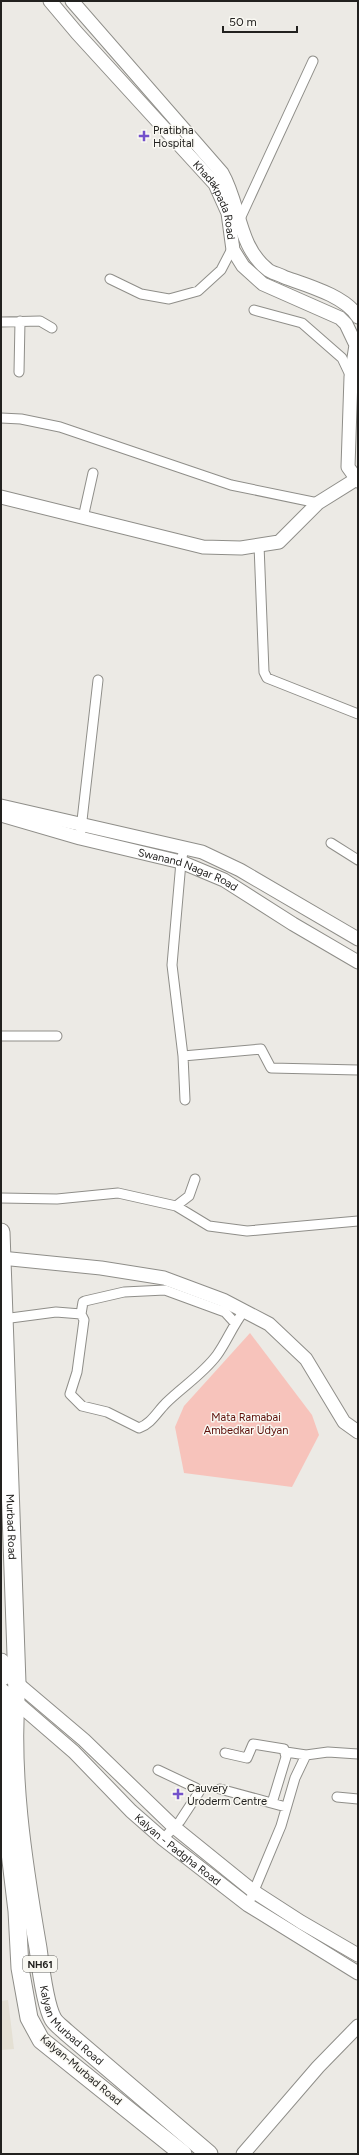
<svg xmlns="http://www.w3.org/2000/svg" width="359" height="2155" font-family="Figtree,sans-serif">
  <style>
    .built { fill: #e4e0d4 }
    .green { fill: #f7c3bb }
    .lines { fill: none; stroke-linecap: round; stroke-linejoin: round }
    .street-casing { stroke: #8f8e89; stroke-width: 11 }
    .secondary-casing { stroke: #8f8e89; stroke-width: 15 }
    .highway-casing { stroke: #8f8e89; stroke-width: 19 }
    .street { stroke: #fff; stroke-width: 9 }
    .secondary { stroke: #fff; stroke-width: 13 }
    .highway { stroke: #fff; stroke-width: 17 }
    .poi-dot { fill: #7452cb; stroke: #f9f8f2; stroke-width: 1.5 }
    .labels { text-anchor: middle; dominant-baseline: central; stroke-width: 3; stroke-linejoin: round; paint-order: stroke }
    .shield { fill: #f9f8f2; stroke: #62625e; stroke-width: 1 }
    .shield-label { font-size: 10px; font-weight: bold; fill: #22211f }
    .poi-label { font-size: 11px; fill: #22211f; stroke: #f9f8f2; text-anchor: start }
    .street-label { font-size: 11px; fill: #22211f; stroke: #f9f8f2 }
    .park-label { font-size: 11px; fill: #5d0f09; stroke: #f9f8f2 }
  </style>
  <rect width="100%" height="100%" fill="#eceae5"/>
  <path class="built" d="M8,2000l6,49 -13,1v-49z"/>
  <path class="green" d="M250,1333l62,82 7,20 -27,52 -108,-14 -9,-46 9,-21z"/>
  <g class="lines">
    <defs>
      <path id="street" d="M239,221l74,-160
        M110,279l31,15 28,5 29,-8 23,-21 13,-25
        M254,310l48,13 40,35 9,19 7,5
        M1,322l39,-1 12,7
        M19,372l1,-51
        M1,418l20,1 39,8 171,58 87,18
        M83,518l10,-45
        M259,545l5,127 3,6 91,36
        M80,838l18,-158
        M331,843l27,17
        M184,848l-3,14 -9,103 11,91 2,44
        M1,1036h56
        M183,1056l78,-7 10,19 87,2
        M1,1198l56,1 61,-6 58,13 13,-10 6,-17
        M176,1206l33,20 38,5 111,-10
        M81,1314l2,-12 2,-1 39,-9 41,-2 60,22 10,11
        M3,1319l53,-7 25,2 3,6 -7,52 -7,22 12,12 25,6 32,16c12,-4 18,-16 27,-25 16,-16 37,-29 51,-48 10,-14 16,-30 27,-44
        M286,1752l20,3
        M225,1753l22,5 6,-14 31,5 2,8 -14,46
        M158,1770l38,18 3,4 -19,29 -17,18
        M220,1789l66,18
        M337,1797l21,2
        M248,1905l33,-79 14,-48 11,-23 22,-3 30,2"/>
      <g id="secondary">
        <path id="s1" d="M50,1l27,32 138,151 13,29 5,37 10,16 20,18 77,34 6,6 10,21 -5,32 -3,90 10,14"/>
        <path d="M72,1l150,172c18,31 16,73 45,96 4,4 12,5 17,8 22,8 62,19 74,40"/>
        <path d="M1,497l202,50 38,1 38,-6 39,-39 40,-25"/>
        <path d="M1,806l201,46 38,18 118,69"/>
        <path id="s2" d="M1,815l79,23 101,24 43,18 69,44 65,38"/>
        <path d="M1,1258l100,10 63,10 59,22 46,24 37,35 38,63 14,10"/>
        <path d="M12,1679l72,61 90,87 79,64 48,31 57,33"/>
        <path id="s3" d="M1,1689l73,63 57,59 32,28 85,66 110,68"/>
        <path d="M243,2154l75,-87 40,-41"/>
      </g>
      <g id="highway">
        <path id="s4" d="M1,1232l16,451c-8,88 6,178 21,265 2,16 8,59 15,71 3,5 9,9 13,13l143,122"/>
        <path d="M1,1662v16"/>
        <path d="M1,1699l3,103 13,109 3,57 9,50 12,22 142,114"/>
      </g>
    </defs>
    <use href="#street" class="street-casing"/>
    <use href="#secondary" class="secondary-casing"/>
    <use href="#highway" class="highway-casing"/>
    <use href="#street" class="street"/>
    <use href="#secondary" class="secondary"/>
    <use href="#highway" class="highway"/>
  </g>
  <g class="poi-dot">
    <path d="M142 130h4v4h4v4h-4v4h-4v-4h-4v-4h4z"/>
    <path d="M176 1788h4v4h4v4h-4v4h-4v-4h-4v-4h4z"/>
  </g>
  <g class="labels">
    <rect class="shield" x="23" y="1956" width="34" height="16" rx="3"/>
    <g class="shield-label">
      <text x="40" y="1964">NH61</text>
    </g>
    <g class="poi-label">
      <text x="153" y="130">Pratibha<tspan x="153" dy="13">Hospital</tspan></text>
      <text x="187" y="1788">Cauvery<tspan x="187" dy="13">Uroderm Centre</tspan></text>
    </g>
    <g class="street-label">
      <text stroke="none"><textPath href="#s1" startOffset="261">Khadakpada Road</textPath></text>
      <text stroke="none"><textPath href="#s2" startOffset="195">Swanand Nagar Road</textPath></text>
      <text stroke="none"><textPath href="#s4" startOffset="295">Murbad Road</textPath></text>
      <text stroke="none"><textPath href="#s3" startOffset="239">Kalyan - Padgha Road</textPath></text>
      <text stroke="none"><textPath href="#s4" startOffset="806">Kalyan Murbad Road</textPath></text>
      <text transform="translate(81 2070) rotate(40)">Kalyan-Murbad Road</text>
    </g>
    <g class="park-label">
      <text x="246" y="1417">Mata Ramabai<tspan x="246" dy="13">Ambedkar Udyan</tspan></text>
    </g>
  </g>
  <rect width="359" height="2155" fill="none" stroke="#22211f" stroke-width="4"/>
  <path d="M223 26v6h74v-6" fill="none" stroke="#22211f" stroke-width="2"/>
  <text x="229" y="26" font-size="12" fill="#22211f" stroke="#f9f8f2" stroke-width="3" paint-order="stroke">50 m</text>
</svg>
